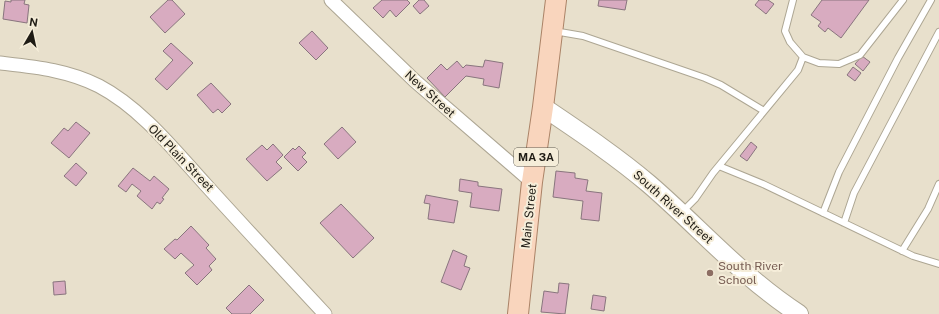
<svg xmlns="http://www.w3.org/2000/svg" width="939" height="314" font-family="'Public Sans',sans-serif">
  <style>
    .building { fill: #d8abc0; stroke: #89757e }
    .lines { fill: none; stroke-linecap: round; stroke-linejoin: round }
    .lane-casing { stroke: #ada693; stroke-width: 8 }
    .street-casing { stroke: #ada693; stroke-width: 15 }
    .secondary-casing { stroke: #ada693; stroke-width: 20 }
    .primary-casing { stroke: #aa8266; stroke-width: 22 }
    .lane { stroke: #fff; stroke-width: 6 }
    .street { stroke: #fff; stroke-width: 13 }
    .secondary { stroke: #fff; stroke-width: 18 }
    .primary { stroke: #f9d5bd; stroke-width: 20 }
    .education-dot { fill: #8d6e63; stroke: #f5edd9; stroke-width: 1.5 }
    .labels { text-anchor: middle; dominant-baseline: central; stroke-width: 4; stroke-linejoin: round; paint-order: stroke }
    .shield { fill: #f5edd9; stroke: #5f5b50; stroke-width: 1 }
    .shield-label { font-size: 11px; font-weight: bold; fill: #1f1c15 }
    .street-label { font-size: 12px; fill: #1f1c15; stroke: #f5edd9 }
    .education-label { font-size: 12px; fill: #785e54; stroke: #f5edd9; text-anchor: start }
  </style>
  <rect width="100%" height="100%" fill="#e8e0cc"/>
  <path class="building" d="M11,0h14l-1,4 5,1 -2,18 -24,-4 2,-18 6,1z
    M168,0h4l13,14 -20,19 -15,-16z
    M382,0h25l3,3 -14,14 -6,-7 -7,8 -10,-10z
    M419,0h5l5,6 -9,8 -7,-8z
    M599,0h28l-2,10 -27,-4z
    M759,0h9l6,4 -8,10 -11,-9z
    M822,0h47l-28,38 -13,-10 -3,4 -7,-6 3,-4 -10,-7z
    M312,31l16,17 -12,12 -17,-17z
    M171,43l22,20 -26,27 -12,-11 18,-19 -10,-9z
    M862,56l8,6 -7,9 -8,-7z
    M485,60l18,3 -4,25 -16,-3 1,-6 -18,-3 -21,21 -18,-19 14,-14 6,6 10,-9 6,7 3,-3 17,2z
    M853,67l8,6 -6,8 -8,-6z
    M211,83l20,21 -9,9 -4,-4 -5,4 -16,-18z
    M76,122l14,11 -21,25 -18,-15 13,-15 4,3z
    M342,127l14,15 -18,17 -14,-15z
    M751,142l6,5 -10,14 -7,-5z
    M273,144l10,11 -7,7 6,6 -15,13 -21,-22 16,-14 5,5z
    M299,146l7,7 -4,4 5,5 -9,9 -14,-14 9,-9 2,2z
    M76,163l11,10 -11,13 -12,-10z
    M133,168l17,13 4,-5 15,13 -7,9 2,1 -4,5 -3,-2 -5,7 -15,-13 4,-5 -9,-7 -6,8 -8,-6z
    M556,171l19,2v5l13,2 -2,11 16,2 -3,28 -18,-2 2,-18 -30,-4z
    M460,179l18,3v4l24,3 -3,22 -29,-4 2,-14 -13,-2z
    M426,195l32,6 -4,22 -26,-4 2,-15 -6,-1z
    M341,204l33,34 -21,20 -33,-35z
    M191,226l18,19 -3,3 10,11 -7,7 3,4 -15,15 -12,-12 9,-8 -13,-12 -6,6 -11,-10 11,-10 2,1z
    M453,250l14,6 -3,10 6,2 -9,22 -20,-8z
    M65,281l1,13 -12,1 -1,-13z
    M559,283l10,1 -4,30 -24,-2 3,-21 14,2z
    M249,285l15,15 -14,14h-18l-6,-6z
    M593,295l13,2 -2,14 -13,-2z"/>
  <g class="lines">
    <defs>
      <path id="lane" d="M554,31l29,5 122,42 16,7 43,26
        M803,57l16,6 20,1 21,-9 43,-55
        M719,166l44,18 150,72 26,8
        M682,212l13,-13 18,-26 85,-103 5,-13 -13,-15 -5,-11 8,-31
        M823,213l16,-41 59,-114 33,-58
        M844,223l10,-30 85,-161
        M902,251l26,-42 11,-25"/>
      <path id="street" d="M331,0l84,81 117,101
        M0,63c35,4 68,7 99,23 42,22 76,65 107,99 39,43 79,86 119,129"/>
      <path id="secondary" d="M543,107c37,25 73,49 106,77 50,43 94,94 150,130"/>
      <path id="primary" d="M518,314l14,-132 11,-75 13,-107"/>
    </defs>
    <use href="#lane" class="lane-casing"/>
    <use href="#street" class="street-casing"/>
    <use href="#secondary" class="secondary-casing"/>
    <use href="#primary" class="primary-casing"/>
    <use href="#lane" class="lane"/>
    <use href="#street" class="street"/>
    <use href="#secondary" class="secondary"/>
    <use href="#primary" class="primary"/>
  </g>
  <circle class="education-dot" cx="710" cy="273" r="4"/>
  <g class="labels">
    <rect class="shield" x="514" y="148" width="44" height="18" rx="3"/>
    <g class="shield-label">
      <text x="536" y="157">MA 3A</text>
    </g>
    <g class="street-label">
      <text transform="translate(430 94) rotate(42)">New Street</text>
      <text transform="translate(181 158) rotate(46)">Old Plain Street</text>
      <text transform="translate(673 207) rotate(42)">South River Street</text>
      <text transform="translate(529 216) rotate(-84)">Main Street</text>
    </g>
    <g class="education-label">
      <text x="718" y="266">South River<tspan x="718" dy="14">School</tspan></text>
    </g>
  </g>
  <g transform="translate(32 32) rotate(9)" stroke="#f5edd9" stroke-width="3" paint-order="stroke">
  <path d="M0-3L7 15L0 10L-7 15Z" fill="#1f1c15"/>
  <text y="-6" font-size="11" font-weight="bold" text-anchor="middle" fill="#1f1c15">N</text>
  </g>
</svg>
